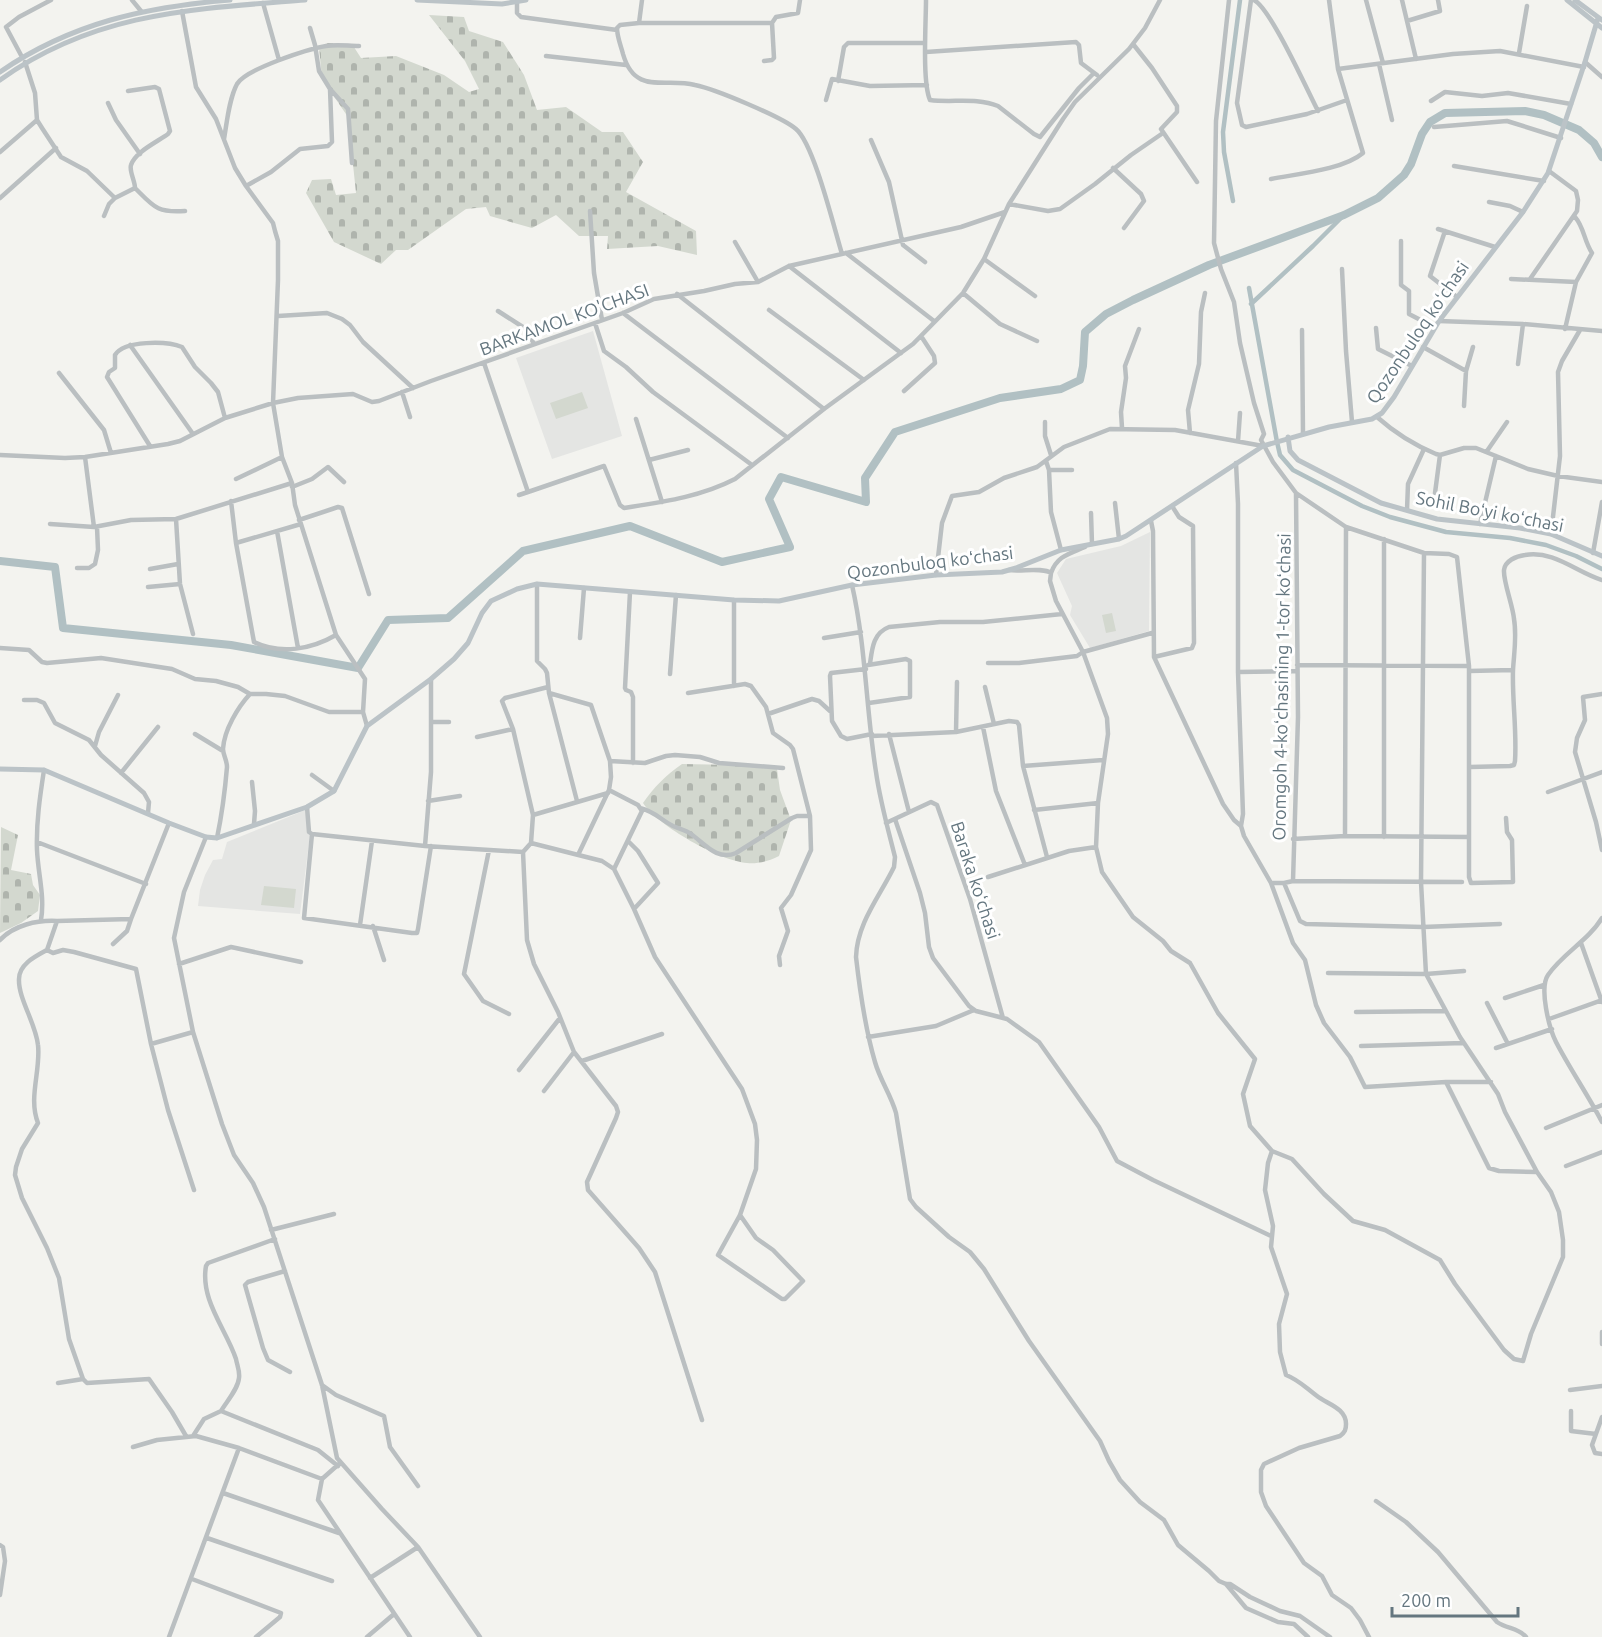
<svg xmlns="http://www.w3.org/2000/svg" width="1602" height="1637" font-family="Ubuntu,sans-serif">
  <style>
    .built { fill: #e4e5e3 }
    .cemetery { fill: url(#cemetery-stones) }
    .pitch { fill: #d3d8cf }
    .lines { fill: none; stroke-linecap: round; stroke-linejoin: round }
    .canal { stroke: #b1c0c3; stroke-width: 4.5 }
    .river { stroke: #b1c0c3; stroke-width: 8 }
    .minor { stroke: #babfc1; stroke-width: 4.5 }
    .major { stroke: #bbc3c7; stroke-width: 5 }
    .labels { text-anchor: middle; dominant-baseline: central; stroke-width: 6; stroke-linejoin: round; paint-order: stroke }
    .street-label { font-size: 18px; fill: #64767f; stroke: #fff }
  </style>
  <defs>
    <pattern id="cemetery-stones" width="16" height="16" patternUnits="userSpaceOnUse" patternTransform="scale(1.5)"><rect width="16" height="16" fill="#d3d8cf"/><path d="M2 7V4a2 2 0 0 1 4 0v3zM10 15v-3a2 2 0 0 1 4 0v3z" fill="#afb4ad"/></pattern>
  </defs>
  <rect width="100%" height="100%" fill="#f3f3ef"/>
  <path class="built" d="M593,331l29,105 -70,23 -36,-101z
    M1150,532l-1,99 -59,17 -20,-33 2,-9 -15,-33 9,-14 55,-13z
    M308,809l2,26 -10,79 -102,-8 2,-16 5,-15 8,-15 9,-1 5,-17z"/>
  <path class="cemetery" d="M429,15l35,2 5,14 34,11 21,33 13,35 29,-3 36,25h21l20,30 -17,30 70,39 1,24 -39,-9 -51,3 1,-13h-29l-23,-21 -24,13 -42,-12 -4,-9 -20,2 -58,41h-12l-15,14 -47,-22 -28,-49 6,-13 19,-1 5,16 20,-2 -8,-76 -26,-38 -3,-32 9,-4 24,1 9,14 35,-2 48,19 25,17 10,-3 -14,-28z
    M682,764l54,1 41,4 3,21 11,30 -12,36c-10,5 -20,8 -32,7 -27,-2 -89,-37 -104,-60 11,-16 23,-28 39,-39z
    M1,827l17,8 -7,35 20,4 2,11 7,10 -2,16 -17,12 -21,10z"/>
  <path class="pitch" d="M582,392l6,16 -32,11 -6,-16z
    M1112,613l4,18 -10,2 -4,-18z
    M264,886l32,3 -2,19 -33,-3z"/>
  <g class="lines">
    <path class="canal" d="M1233,201l-9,-49 -1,-20 17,-132
      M1249,288l28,154 3,13 13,15 69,36 28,11 56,15 64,6 36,7 30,11 26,13
      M1251,304l62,-58 31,-31"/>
    <path class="river" d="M0,561l55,6 8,61 168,17 127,23 30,-48 60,-2 75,-67 107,-25 92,36 68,-15 -21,-48 12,-22 85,25 -1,-24 30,-46 105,-34 61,-9 19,-9 3,-14 2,-34 21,-18 27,-14 76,-35 135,-50 34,-17 26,-23 7,-11 11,-30 8,-12 15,-9 80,-2 19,4 35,15 15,13 8,14"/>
    <path class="minor" d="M132,0l9,11
      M642,0l-3,23 -19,2 -3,3c0,9 4,18 6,26 12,42 42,23 72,31 20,4 87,32 101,44 18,15 38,99 46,125
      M926,0c0,22 -4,82 4,100 22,3 46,-3 68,6l36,28 6,3 39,-49 15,-15
      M1229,0l-13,121 -2,122 7,26 13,33 6,41 14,60 10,31 -3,6 12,22 23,31 50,34 78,26 25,1 8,3 12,109v171l-124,-1 1,-309
      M1251,0l-14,103 5,22 4,2 61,-13 40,-14
      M1254,0c17,9 53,90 64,111
      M1366,0l17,63
      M1402,0l14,59
      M517,2v11l4,4 96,13
      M263,3l16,57
      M1407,21l33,-10 -2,-11
      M639,23h133l2,35 -2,2 -8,1
      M772,23l4,-6 22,-4 2,-13
      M1133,44l19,24 25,38v6l-16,17 36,53
      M926,52l150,-10 3,3 2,18 16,12
      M1519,53l8,-47
      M546,56l80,9
      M22,57l-16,-30 13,-10 32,-17
      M25,62l10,31 2,27 5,8 19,29 26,14 28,27 20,-10c0,-7 -6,-17 -4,-23 4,-13 26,-23 37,-31l2,-3 -11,-42 -4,-2 -27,4
      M1585,62l17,15
      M1379,64l13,56
      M1338,69l115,-15 47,-3 84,16
      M838,81l6,-34 4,-4h77
      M330,89l18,20 4,54
      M826,100l6,-21 38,7 57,-1
      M1431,101l14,-9 37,4 26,-3 63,11
      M108,103l8,17 24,34
      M1434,127l73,-6 54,17
      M224,139c3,-17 5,-40 13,-55 9,-15 71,-35 89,-38 11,-2 22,0 33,0
      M871,140l18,42 14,63 22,17
      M0,152l37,-32
      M1454,166l90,15
      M1113,168l28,26 3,7 -20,27
      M1271,179c25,-5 72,-9 92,-26l-25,-84 -9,-69
      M246,186l25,-14 29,-23 28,-3 4,-4 -2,-53 -11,-18 -4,-26 -5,-17
      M135,188c19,19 22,25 50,23
      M0,198l56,-50
      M1489,202l21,4 13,6
      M1009,204l39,7 12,-2 35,-25 36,-29 32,-22
      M590,211l4,62 8,47
      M104,216l5,-12 6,-6
      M1438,229l57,18
      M1445,231l-15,45 27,21
      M1401,241v44l8,6v23l25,13
      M735,242l23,40
      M846,253l88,68
      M984,259l51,37
      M789,266l112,87
      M1342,269l4,82 6,71
      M1511,279l65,3
      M1530,279l47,-68 1,-11 -2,-9 -27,-20
      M963,293l37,31 37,17
      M677,294l147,115
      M769,310l95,70
      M498,311l28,18 8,15
      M623,313l165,125
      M278,316l49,-3 15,6 8,6 13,17 50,46
      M1439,321l84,3 79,7
      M595,323l9,28 22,16 27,25 99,73
      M1376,328l2,21 34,17
      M1565,329l11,-47 16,-29c-8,-12 -8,-26 -17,-36
      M1302,330l1,104
      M130,345l63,89
      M1423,347l43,24
      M484,363l44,129 76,-26 16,39 4,3c38,-6 76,-11 111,-29l89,-70 89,-65 50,-51 21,-34 25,-55 54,-85 12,-17 54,-53 16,-21 15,-28
      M1518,364l5,-40
      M59,373l45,57 7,23
      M904,391l31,-28 -1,-7 -13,-20
      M402,392l8,25
      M1464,406l2,-35 7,-24
      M1377,417c18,16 37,28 59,37l4,1 24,-7h12l52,21 30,7 44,6
      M636,419l26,83
      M1045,422v14l6,19
      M1122,428l-1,-16 5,-34 -1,-12 14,-37
      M1190,433l-2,-23 11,-46 2,-52 4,-19
      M1238,441l2,-28
      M150,446l-43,-69 2,-5 6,-4v-13c9,-15 52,-14 67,-8l13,20 16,16 7,9 7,26
      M1487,451l20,-29
      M0,455l65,3 20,-1 83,-13 12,-3 45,-23 48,-15 25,-5 55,-4 19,8 7,-1 52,-20 192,-68 31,-14 50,-8 31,-7 23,-2 31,-16 172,-39 44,-15
      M649,460l39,-10
      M1046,461l3,9 2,42 10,38
      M1236,463l2,41v168l5,142 -2,12 3,10 27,47 22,60 12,17 11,45 8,18 26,34 15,30 81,-5h45
      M1049,470h23
      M236,479l46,-22
      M292,483l3,22 41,130 29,44 -2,33
      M292,487l20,-8 16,-12 16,15
      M1435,493l5,-38
      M519,495l9,-3
      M231,501l5,42 65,-19
      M1115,503l4,36
      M1407,510l1,-26 16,-35
      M1091,513l1,31
      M176,519l4,65 13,50
      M299,520l39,-13 4,1 27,86
      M1151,521l2,10 1,126 69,147 11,16 7,6
      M50,524l44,3 -9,-70
      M1480,524l16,-68
      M94,527l37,-7 45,-1 116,-36 -10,-26 -9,-54 5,-123v-39l-3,-10 -2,-8 -27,-37 -11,-18 -19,-49 -20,-32 -14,-76
      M277,531l21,117
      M1551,534l9,-78 -2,-84 4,-11 18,-31
      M236,543l18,99c27,13 58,7 82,-7
      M1593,553l9,-51
      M77,568h12l6,-4 3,-14 -1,-23
      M150,569l28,-5
      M1009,570c12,2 33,-3 42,3l-1,8 6,20 27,51 24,66 1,16 -10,69 -2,44 6,25 31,45 30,24 8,10 19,12 28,50 37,46 -12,35 7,32 22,25 20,8 32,35 29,27 32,9 55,30 15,24 49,66 10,9 9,2 8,-27 32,-77v-17l-4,-28 -8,-20 -14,-20 -32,-60 -7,-18 -38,-57 -34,-63 -5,-92 3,-329
      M1051,573c6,-17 18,-19 34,-26
      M936,575l6,-52 10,-27 27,-4 25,-14 33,-11 27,-20 46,-18 65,1 88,16
      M537,584v77l8,8 2,4 2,20 28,108
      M852,585c14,62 14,125 24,187 4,29 12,57 19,85l-1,10c-14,29 -37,56 -38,90 4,35 9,71 19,105 5,18 16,33 21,51l14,86 6,8 33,30 21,15 14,17 45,72 71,100 9,20 11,19 20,22 24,18 14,25 31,26 10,10 7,3h4l20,13 30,14 20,5 30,21
      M148,587l32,-3
      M630,592l-5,96 1,2 5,2 2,5v66
      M580,638l4,-50
      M824,638l37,-6
      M0,648l29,2 13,12 5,1 54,-5 71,11 23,10 21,2 22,6 12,7
      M1154,657l38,-9 2,-5 -1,-117 -14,-9 -7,-11
      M988,663h31l58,-7 6,-4 69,-19
      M870,664c2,-15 3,-31 19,-37l51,-5h43l79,-8
      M868,665l38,-6 4,2v36l-41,6
      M1297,665l172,1
      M866,669l-35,4 -1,3 2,45 9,15 6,3 25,-5
      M1469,671l44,-1
      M1238,672l59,-1
      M670,674l6,-79
      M734,686v-86
      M548,687l-43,11 -3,3 11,28 20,86 -2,28 -8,9 4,88 7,24 24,48 16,40 42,54 2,6 -2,6 -29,64 1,8 51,58 16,24 47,148
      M985,687l9,37
      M549,693l42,12 19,56 1,16 -2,13 -31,65
      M688,693l57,-9 6,2 15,21 7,26 17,12 3,4 17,67 1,34 -20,45 -10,13 7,23 -9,25 1,9
      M1602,694l-19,3 2,23 -8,18 -2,14 21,70 6,28
      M24,700h13l7,3 11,20 34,17 12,15 43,38 5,9 -1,11
      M768,714l44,-15 7,2 11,10
      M431,722h18
      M983,727l13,64 29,74
      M956,732l1,-50
      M195,734l28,17
      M889,734l20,78
      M872,736l84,-4 53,-11 8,1 2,3 4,41 24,91
      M477,737l36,-8
      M95,746l4,-14 19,-37
      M610,761l35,2 21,-7 9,-1 25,2 19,6 64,5
      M1023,766l80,-6
      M1470,767l40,-1 4,-1 1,-4c2,-30 -3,-61 -2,-91 1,-17 4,-34 1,-51 -1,-13 -11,-38 -10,-49 1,-9 12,-14 21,-15 29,-5 51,17 77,25
      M121,773l37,-46
      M312,775l22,16
      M252,782l3,29 -1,13
      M609,790l29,15 4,6 -28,58
      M1548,792l54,-20
      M428,801l32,-5
      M307,807l2,25 3,2 113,12 98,6
      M640,808c14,3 21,12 33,18 6,3 13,4 18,8 14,10 26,27 45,19l56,-35 5,-2h13
      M1034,810l64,-7
      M533,815l75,-22
      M895,819l25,74 5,20 4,34 4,11 36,48 7,5 31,8 32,23 60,85 18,34 36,19 118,56
      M169,823l-38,96 -74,2 -10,29 6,3 10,-3 11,2 62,17 15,75 42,-12
      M886,823l45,-21 6,3 33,94 33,119
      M312,834l-8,84 108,15h5l1,-4 13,-83
      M206,837l-22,55 -10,46 19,94 29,92 12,31 19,28 11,24 58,178 15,73 45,51 36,38 62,90
      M1384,837v-298
      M1469,837v40l2,6 42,-1 -1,-42 -5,-8 -1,-14
      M217,838c5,-24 8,-47 10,-71 0,-7 -4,-12 -4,-18 1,-19 15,-42 27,-55h16l19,2 44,16h34l4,14
      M1293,839l52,-3
      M37,842l109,42
      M629,842l9,9 20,32 -24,26
      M531,843l71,18 12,8 20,40 21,48 87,132 13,35 2,16 -1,29 -16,46 -22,40 64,44h3l18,-18 -30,-31 -17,-12 -16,-23
      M425,846l6,-74v-93
      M489,850l-25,124 19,27 26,13
      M988,877l81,-26 27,-4
      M1293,881l5,-164 -2,-224
      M1271,883h13l9,-2 169,1
      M1284,883l16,38 6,3 117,3 77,-3
      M1602,918c-14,23 -39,35 -54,57 -9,13 1,53 8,67 14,27 32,53 46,80
      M41,920c4,-24 -3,-46 -4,-70 -1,-27 3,-54 7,-80
      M360,925l12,-84
      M373,926l11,34
      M0,940c14,-15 37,-20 57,-19
      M1581,943l21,59
      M113,944l14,-13 4,-12
      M47,950c-11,6 -28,14 -28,29 -1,19 17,45 19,66 3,25 -10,53 0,78l-16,26 -6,18 -1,8 7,23 25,50 12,30 10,61 14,40 4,4 62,-4 23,33 14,24
      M179,964l52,-17 70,15
      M1328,973l98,1 38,-3
      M1505,998l39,-13
      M1487,1003l21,41
      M1356,1012l89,-1
      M1549,1019l53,-19
      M868,1037l68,-11 38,-16
      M151,1044l17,66 26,80
      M1361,1046l102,-3
      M1496,1048l56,-19
      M582,1061l80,-27
      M519,1070l41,-52
      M1446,1082l43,86 10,3 38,1
      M544,1091l30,-39
      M1546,1128l56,-23
      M1272,1151l-4,12 -3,27 8,36 -2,21 16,47 -8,30 1,28 6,23c13,5 20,13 31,21 10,8 29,12 29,28 0,6 -1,8 -6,12l-41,12 -35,16 -3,6v22l5,14 38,57 18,13 10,19 19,13 9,12 9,17
      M1566,1166l36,-14
      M271,1230l63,-16
      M285,1271l-37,11 -3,3 18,63 5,12 22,12
      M1602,1332v12
      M58,1383l25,-4
      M322,1385l14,10 48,21 6,31 28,39
      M1570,1390l32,-4
      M221,1411c6,-10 17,-22 18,-33 1,-7 -2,-13 -3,-19 -10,-30 -36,-59 -30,-93l2,-3 67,-24
      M1571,1411v20l25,3
      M1602,1417l-10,28 3,8 7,1
      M193,1436l11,-17 17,-8 97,39 20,16
      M133,1447l24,-7 39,-4 43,12 83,31
      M340,1463l-18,16 -4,21 92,137
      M223,1493l116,40
      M1376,1501l30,21 32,30 59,70c10,7 22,6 29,15
      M207,1538l125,43
      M0,1545l3,2 2,14 -5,34
      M370,1578l48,-31
      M192,1579l89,34 -1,4 -24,20
      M1226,1584l20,24 32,14 16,2 14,13
      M169,1637l70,-189
      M367,1637l27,-23"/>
    <path class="major" d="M417,0l85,4 24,-4
      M1567,0l35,28
      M1575,0l27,20
      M0,72c71,-49 145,-65 230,-72
      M0,80c95,-68 193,-71 305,-80
      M1288,437l2,14 8,9 83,43 56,16 83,9 31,6 51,22
      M0,769l44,1 125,53 37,14 11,1 90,-31 27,-16 33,-65 64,-47 23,-20 14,-16 14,-30 9,-12 26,-12 20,-5 197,16 45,1 73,-16 84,-10 66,-3 14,-4 45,-18 58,-11 7,-3 137,-90 66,-19 43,-8 10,-6 12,-16 45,-76 84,-109 25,-39 37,-111 13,-44"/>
  </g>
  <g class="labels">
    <g class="street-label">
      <text transform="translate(564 319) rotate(-20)">BARKAMOL KO'CHASI</text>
      <text transform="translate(1417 332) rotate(-56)">Qozonbuloq koʻchasi</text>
      <text transform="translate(1490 511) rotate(11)">Sohil Boʻyi koʻchasi</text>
      <text transform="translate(930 562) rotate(-7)">Qozonbuloq koʻchasi</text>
      <text transform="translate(1281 687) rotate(-89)">Oromgoh 4-koʻchasining 1-tor koʻchasi</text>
      <text transform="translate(976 880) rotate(72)">Baraka koʻchasi</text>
    </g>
  </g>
  <path d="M1392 1607v9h126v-9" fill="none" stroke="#64767f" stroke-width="3"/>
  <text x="1401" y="1607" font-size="18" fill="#64767f" stroke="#ffffff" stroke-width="4.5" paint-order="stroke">200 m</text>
</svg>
